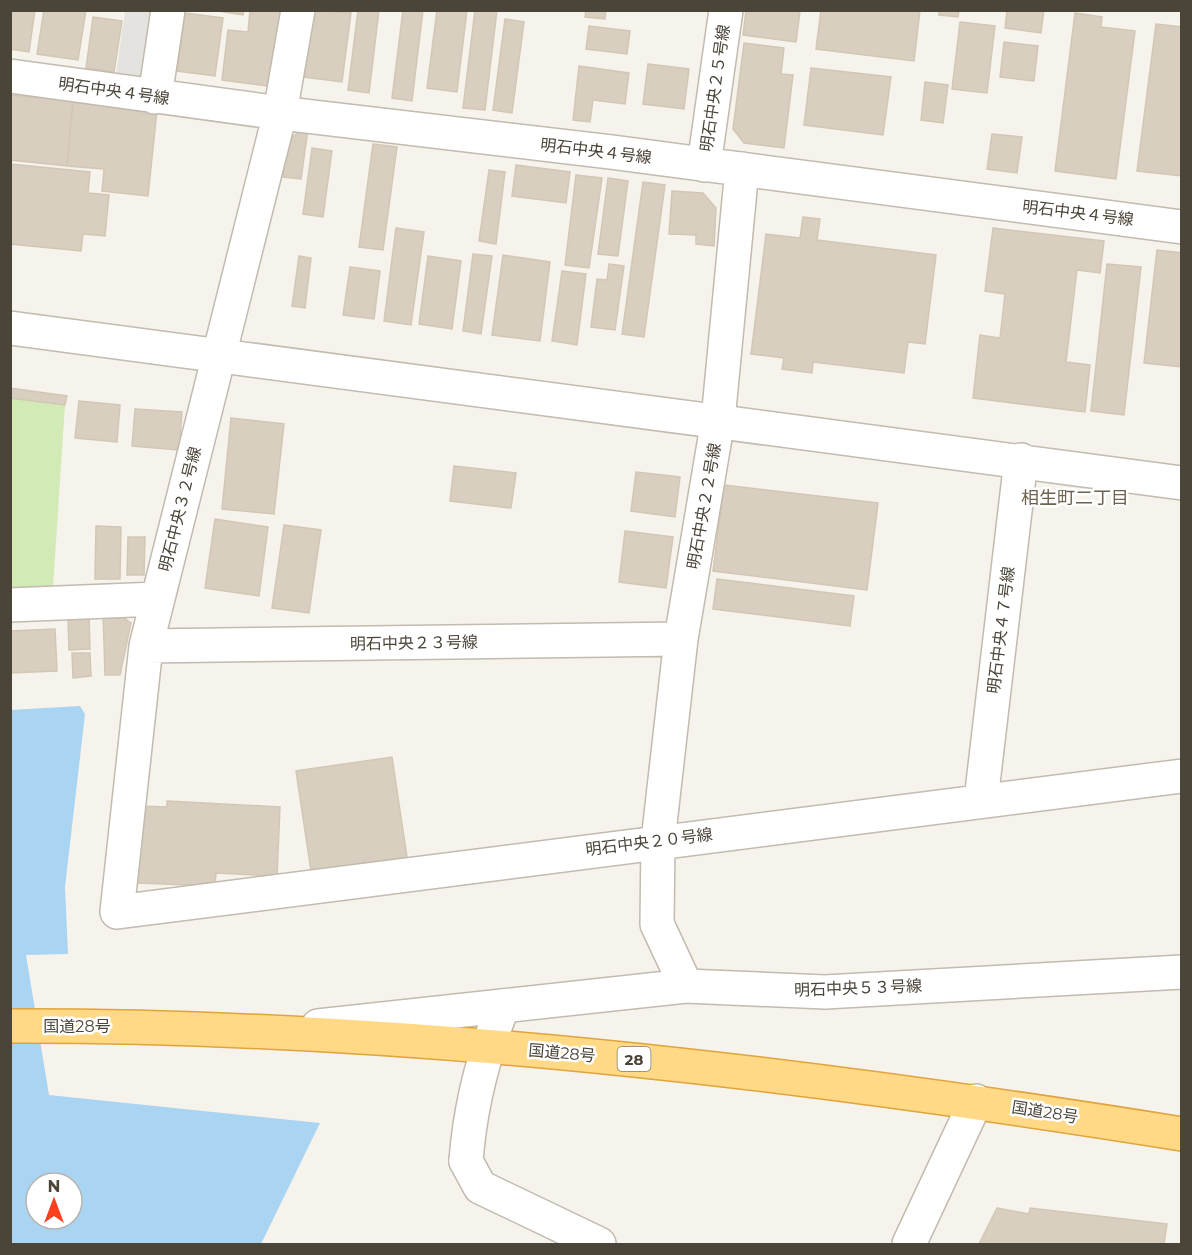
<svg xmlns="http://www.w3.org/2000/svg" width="1192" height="1255" font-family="Montserrat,'Noto Sans JP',sans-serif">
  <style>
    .green { fill: #d2eab5 }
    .parking { fill: #e5e3e0 }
    .water { fill: #a9d4f2; fill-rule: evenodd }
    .building { fill: #d8cfc1; stroke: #d3c7b4; stroke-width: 1.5 }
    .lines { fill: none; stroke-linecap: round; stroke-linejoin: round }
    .minor-casing { stroke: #c2bbae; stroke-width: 36 }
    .tertiary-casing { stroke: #c2bbae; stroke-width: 36 }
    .trunk-casing { stroke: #e0a43c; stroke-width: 36 }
    .minor { stroke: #fff; stroke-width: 33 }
    .tertiary { stroke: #fff; stroke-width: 33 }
    .trunk { stroke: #ffd985; stroke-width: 33 }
    .labels { text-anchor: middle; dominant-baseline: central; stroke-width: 5; stroke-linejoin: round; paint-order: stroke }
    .shield { fill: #fff; stroke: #817c74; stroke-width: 1.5 }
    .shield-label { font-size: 15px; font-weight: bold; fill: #4b4439 }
    .street-label { font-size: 16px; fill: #4b4439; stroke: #fff }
    .neighbourhood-label { font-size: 18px; fill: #6e6250; stroke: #fff }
  </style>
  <rect width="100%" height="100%" fill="#f6f3ec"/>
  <path class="green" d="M10,398l55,7 -12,182 -42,2z"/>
  <path class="parking" d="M125,11h30l-9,67 -30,-4z"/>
  <path class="water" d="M80,706l5,8 -20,173 3,67 -42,1 23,140 271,28 -59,121h-250v-534zM36,1183h36v36h-36z"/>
  <path class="building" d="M10,10h25l-6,42 -19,-3z
    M44,10h42l-8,50 -41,-6z
    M212,10h32l-1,5z
    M250,10h35l-10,77 -53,-7 6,-50 20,2z
    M313,10l38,3 -9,69 -38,-5z
    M358,10h21l-10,83 -21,-3z
    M403,10h20l-11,91 -20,-3z
    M437,10h30l-10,82 -30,-4z
    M475,10h22l-12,100 -22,-2z
    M586,10h20l-1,9 -20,-2z
    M746,10l54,1 -4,31 -53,-7z
    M821,10h99l-6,51 -98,-12z
    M939,10h20l-1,7 -19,-2z
    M1007,10h37l-3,23 -36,-5z
    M185,13l38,5 -8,58 -38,-5z
    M1075,13l27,4 -1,10 34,4 -19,148 -61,-8z
    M93,17l29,4 -8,51 -28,-4z
    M505,19l19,3 -12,91 -19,-3z
    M960,22l35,4 -8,67 -35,-4z
    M1156,24l26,3v149l-45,-5z
    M589,26l41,5 -3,23 -41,-5z
    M1004,42l34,4 -4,35 -34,-4z
    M744,43l40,5 -3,26 12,1 -9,73 -40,-5 -11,-14z
    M648,64l41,5 -5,40 -41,-5z
    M579,66l50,7 -4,31 -32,-4 -3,22 -17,-2z
    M811,68l80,9 -8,58 -79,-10z
    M925,82l23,3 -5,38 -22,-3z
    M10,95l63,6 -6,65 -57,-6z
    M73,101l84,9 -9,86 -46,-5 2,-22 -37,-3z
    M302,129h6l-7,50 -18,-2 5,-36z
    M992,134l30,3 -5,36 -30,-4z
    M373,144l24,3 -14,103 -24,-3z
    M312,148l20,3 -9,66 -20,-3z
    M10,164l80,8 -2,21 21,2 -4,41 -22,-2 -2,17 -71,-7z
    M516,165l54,7 -4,31 -54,-7z
    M489,170l16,2 -9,72 -17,-3z
    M576,175l26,3 -13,90 -24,-3z
    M608,178l20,3 -10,75 -20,-2z
    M643,182l22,3 -21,152 -22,-3z
    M672,191l31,2 13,15 -2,38 -18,-2v-9l-27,-1z
    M803,217l17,2 -3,21 119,15 -11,89 -17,-2 -4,31 -91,-11 -1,11 -30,-4 2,-11 -33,-4 15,-120 34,4z
    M396,228l28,4 -13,93 -27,-4z
    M993,228l111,13 -4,32 -23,-3 -11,92 24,3 -5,47 -112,-14 7,-63 20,3 5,-44 -20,-3z
    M1157,250l25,3v114l-38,-4z
    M473,254l19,2 -11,78 -18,-3z
    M503,255l47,7 -10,79 -48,-6z
    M299,256l12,2 -6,50 -13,-2z
    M428,256l33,5 -9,68 -33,-5z
    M609,264l15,2 -9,64 -24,-3 6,-48 10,1z
    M1107,264l34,3 -17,148 -33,-4z
    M350,267l30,4 -6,48 -31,-4z
    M562,271l24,3 -9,71 -25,-4z
    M10,388l57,8 -2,9 -55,-7z
    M79,401l41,4 -3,37 -42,-4z
    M135,409l47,3 -3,38 -47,-4z
    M231,418l53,6 -10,90 -52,-5z
    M454,466l62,7 -5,35 -61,-7z
    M636,472l44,5 -5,40 -44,-6z
    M724,485l154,18 -11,87 -154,-19z
    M215,519l53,8 -9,69 -54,-8z
    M284,525l37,5 -12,83 -37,-5z
    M96,526l25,1 -1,52h-25z
    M625,531l48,6 -7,51 -47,-6z
    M128,537h17l-1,38h-17z
    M717,579l137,17 -4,30 -137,-17z
    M103,613h14l14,10 -11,52h-15z
    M89,616l1,33 -21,1 -1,-33z
    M55,629l2,42 -47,2v-42z
    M72,653h18l1,23 -18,2z
    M392,757l15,100 -96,14 -15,-100z
    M167,801l113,6 -3,69 -61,-3 -1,13 -77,-3 3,-77 26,1z
    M997,1208l32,6 1,-6 137,16 -3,20h-185z"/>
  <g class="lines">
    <defs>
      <path id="minor" d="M298,10l-18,103 -134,533 -29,266 1065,-136
        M10,76l270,37 331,39 571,75
        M155,97l13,-87
        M704,165l22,-155
        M742,169l-24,251 -37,219 -23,202 -1,83 29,62 139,6 357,-20
        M10,605l147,-6
        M146,646l535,-7
        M981,800l40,-340
        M318,1026l368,-40
        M466,1161l14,26 119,57"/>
      <path id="tertiary" d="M10,328l1172,155
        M466,1161c4,-54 17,-105 37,-155
        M909,1244l67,-143"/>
      <path id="trunk" d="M10,1026c393,-1 784,46 1172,108"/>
    </defs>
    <use href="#minor" class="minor-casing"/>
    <use href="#tertiary" class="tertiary-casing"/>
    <use href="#trunk" class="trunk-casing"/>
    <use href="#minor" class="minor"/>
    <use href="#tertiary" class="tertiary"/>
    <use href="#trunk" class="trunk"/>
  </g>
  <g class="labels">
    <rect class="shield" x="617.5" y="1047" width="33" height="24" rx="4.5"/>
    <g class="shield-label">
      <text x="634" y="1059">28</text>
    </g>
    <g class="street-label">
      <text transform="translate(715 88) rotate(-82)">明石中央２５号線</text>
      <text transform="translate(114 91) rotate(8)">明石中央４号線</text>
      <text transform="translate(596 151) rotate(7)">明石中央４号線</text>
      <text transform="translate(1078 213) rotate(7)">明石中央４号線</text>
      <text transform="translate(704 506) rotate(-80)">明石中央２２号線</text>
      <text transform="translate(180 509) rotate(-76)">明石中央３２号線</text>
      <text transform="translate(1001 630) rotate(-83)">明石中央４７号線</text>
      <text transform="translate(414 643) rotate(-1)">明石中央２３号線</text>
      <text transform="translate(649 842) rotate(-7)">明石中央２０号線</text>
      <text transform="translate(858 988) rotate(-2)">明石中央５３号線</text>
      <text x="77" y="1026">国道28号</text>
      <text transform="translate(562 1053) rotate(5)">国道28号</text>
      <text transform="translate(1045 1112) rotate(9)">国道28号</text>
    </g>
    <g class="neighbourhood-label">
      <text x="1075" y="498">相生町二丁目</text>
    </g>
  </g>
  <rect width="1192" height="1255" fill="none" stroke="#4b4439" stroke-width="24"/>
  <g transform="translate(54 1201)"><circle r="28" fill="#ffffff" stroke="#b7b4b0" stroke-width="1.5"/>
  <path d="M0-4.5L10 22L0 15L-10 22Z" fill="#fc3f1d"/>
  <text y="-9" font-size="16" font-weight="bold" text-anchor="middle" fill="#4b4439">N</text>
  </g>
</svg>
